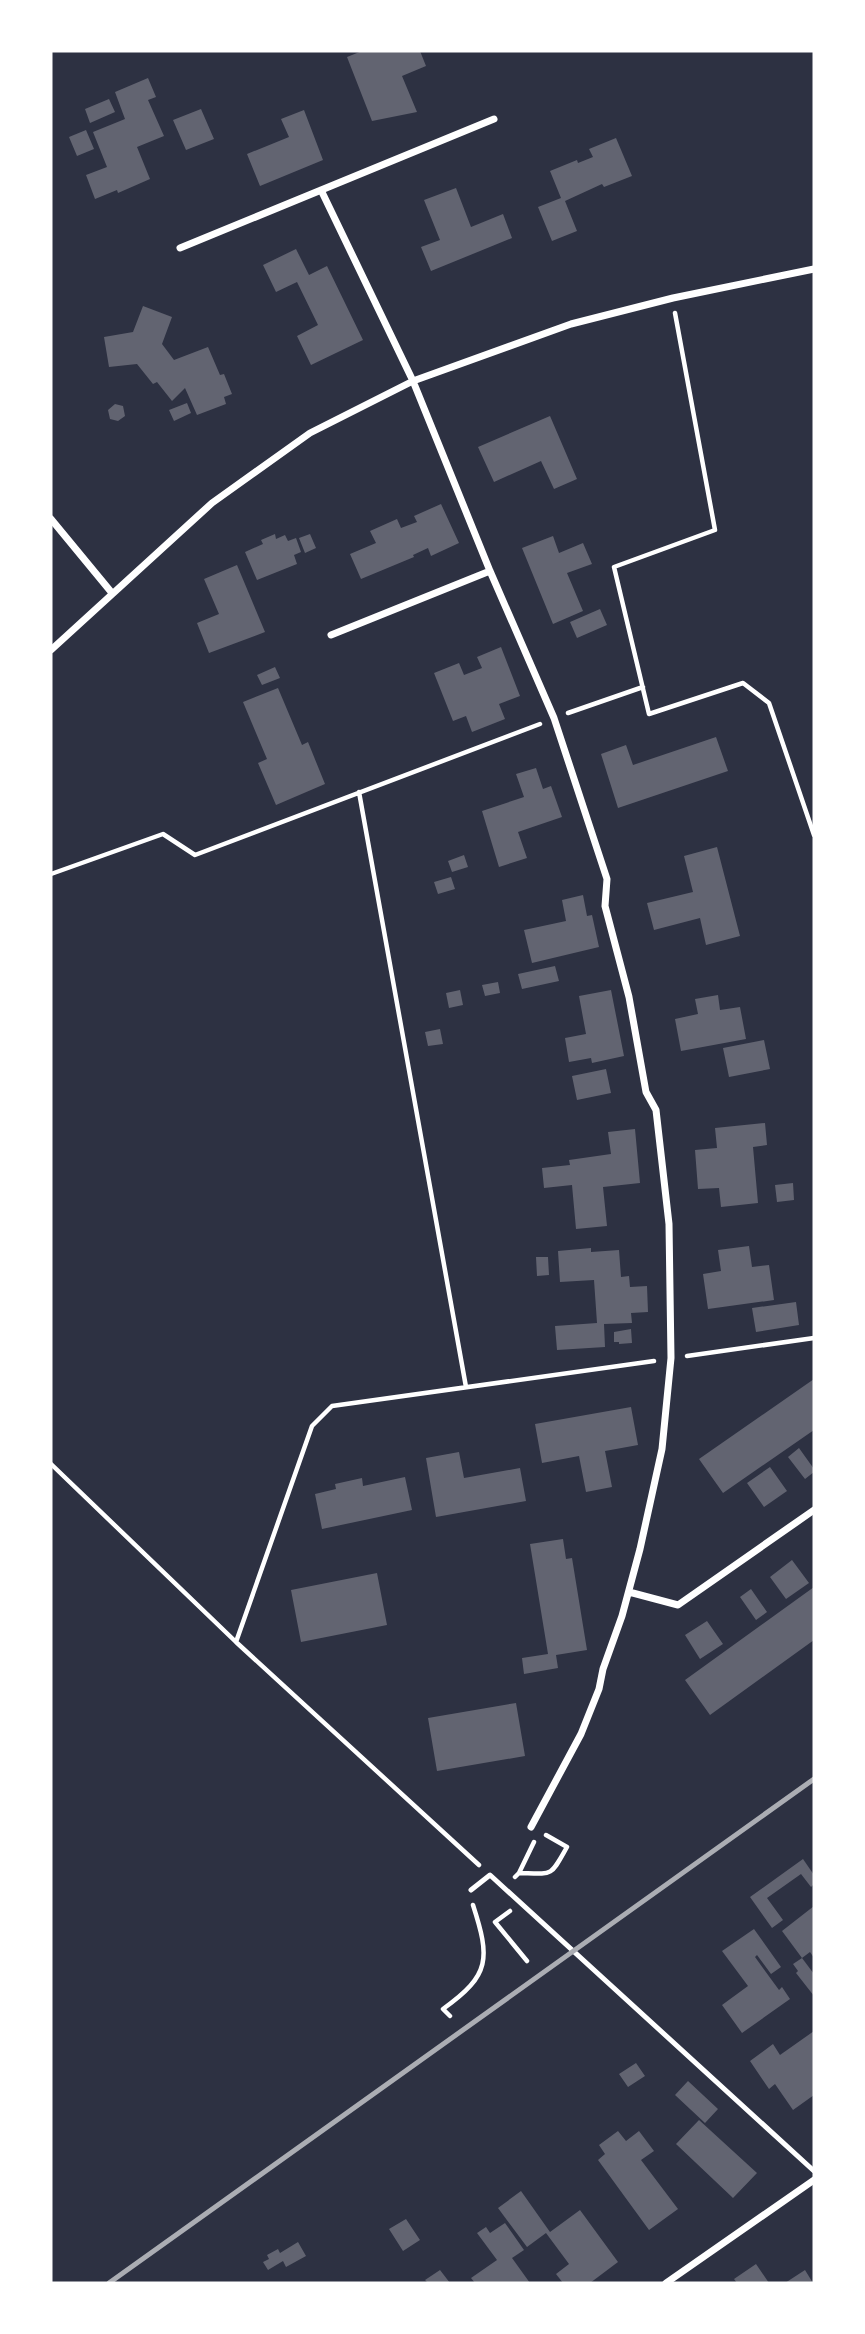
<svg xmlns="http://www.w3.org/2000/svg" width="865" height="2334" font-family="Manrope,sans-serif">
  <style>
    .building { fill: #626471 }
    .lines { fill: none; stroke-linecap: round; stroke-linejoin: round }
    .path { stroke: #fff; stroke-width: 4.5 }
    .service { stroke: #fff; stroke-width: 5 }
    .minor { stroke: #fff; stroke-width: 7 }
    .rail { stroke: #abadb3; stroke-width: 5 }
  </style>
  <rect width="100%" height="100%" fill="#2d3142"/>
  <path class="building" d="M362,51h58l6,15 -24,10 15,36 -45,9 -25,-64z
    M148,78l8,19 -8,3 16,36 -27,11 13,32 -32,14 -1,-3 -22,9 -9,-24 21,-8 -14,-35 32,-13 -10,-27z
    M109,99l6,13 -25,11 -5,-14z
    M201,109l13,30 -28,11 -13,-30z
    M304,110l19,50 -63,26 -13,-32 42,-17 -8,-18z
    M86,130l8,19 -17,7 -8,-19z
    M616,138l16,38 -28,11 -2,-3 -37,17 12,30 -25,10 -14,-34 23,-9 -11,-27 27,-11 1,3 15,-6 -4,-8z
    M456,188l15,39 32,-13 9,24 -81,33 -10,-24 19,-7 -16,-40z
    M296,249l13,26 18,-9 36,74 -52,25 -14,-29 21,-11 -21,-43 -21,10 -13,-27z
    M143,306l29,11 -10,27 12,16 34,-13 12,28 4,-1 8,20 -8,3 2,7 -29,11 -12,-27 -13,13 -15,-19 -4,2 -16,-20 -28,3 -5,-30 29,-5z
    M187,403l4,10 -17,8 -5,-11z
    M115,404l8,2 2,10 -7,5 -8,-2 -2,-9z
    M550,416l27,63 -23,10 -13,-28 -47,21 -16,-35z
    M441,504l18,39 -28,13 -3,-8 -15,7 1,2 -53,22 -11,-25 26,-11 -6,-12 27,-12 4,9 16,-6 -3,-6z
    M275,534l1,5 9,-4 3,6 8,-3 5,14 -7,3 3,9 -40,16 -12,-28 18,-8 -2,-4z
    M310,534l6,14 -11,5 -6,-15z
    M553,536l6,17 24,-10 9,21 -25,9 16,38 -30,13 -31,-76z
    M237,565l28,67 -56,21 -12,-30 22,-9 -15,-35z
    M600,609l7,16 -30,13 -7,-16z
    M501,647l19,49 -21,8 6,15 -33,13 -6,-16 -13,5 -19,-48 25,-10 5,12 18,-7 -5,-11z
    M275,667l5,11 -18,7 -5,-10z
    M278,688l24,57 6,-3 17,42 -49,21 -18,-42 9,-4 -24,-57z
    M716,737l12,34 -110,37 -17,-54 25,-9 7,20z
    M536,768l7,21 8,-3 11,31 -44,15 9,26 -28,9 -17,-56 42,-14 -8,-23z
    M717,847l23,89 -34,9 -6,-27 -46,12 -7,-27 46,-11 -9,-36z
    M464,855l4,12 -16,5 -4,-11z
    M451,877l4,12 -17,5 -4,-12z
    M583,895l4,21 5,-1 7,32 -67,16 -8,-33 42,-9 -4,-21z
    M555,966l4,15 -37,8 -4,-15z
    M498,982l2,11 -15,3 -3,-11z
    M460,990l3,15 -14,3 -3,-15z
    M611,990l13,66 -32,7 -1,-5 -22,4 -4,-24 21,-4 -7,-38z
    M718,995l2,15 20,-3 6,32 -65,12 -6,-32 23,-5 -3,-15z
    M440,1029l3,15 -15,2 -3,-14z
    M764,1040l6,29 -41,8 -6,-29z
    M606,1069l5,24 -34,7 -5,-24z
    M765,1123l2,22 -14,2 5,56 -37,4 -2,-19 -21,1 -3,-39 22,-2 -2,-20z
    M635,1129l5,54 -37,4 4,39 -31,3 -4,-44 -28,3 -2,-20 28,-3 -1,-5 42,-6 -3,-22z
    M793,1183l1,17 -17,2 -2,-17z
    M749,1246l3,21 17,-2 5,35 -66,9 -5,-35 18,-3 -3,-21z
    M591,1248v4l28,-2 2,27 8,-1 1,11 17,-1 1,26 -17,1 1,10 -28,1 1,23 -48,3 -2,-24 42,-3 -3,-43 -34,2 -2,-31z
    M536,1257h12l1,18 -12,1z
    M796,1302l3,23 -43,7 -4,-24z
    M631,1329l1,14 -13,1v-2h-5v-10z
    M814,1379v51l-91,63 -24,-34z
    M631,1407l7,38 -33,6 7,36 -26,5 -7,-36 -37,7 -7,-39z
    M799,1448l15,21v3l-9,7 -17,-22z
    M459,1452l5,26 56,-10 6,33 -90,16 -10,-59z
    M770,1467l17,24 -23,16 -17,-24z
    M405,1477l7,33 -90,19 -7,-35 21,-5 -1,-5 27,-6 1,8z
    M563,1539l3,20 6,-1 15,92 -31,5 2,13 -34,6 -2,-16 26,-4 -18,-110z
    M792,1560l17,23 -23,16 -16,-22z
    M377,1573l10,52 -86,17 -10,-52z
    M814,1587v53l-104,75 -25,-35z
    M751,1589l16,23 -11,8 -16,-23z
    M707,1621l16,23 -23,15 -15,-24z
    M516,1703l9,53 -88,15 -9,-53z
    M803,1859l11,16v9l-3,3 -10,-13 -34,24 16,22 -11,8 -22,-31z
    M814,1906v52l-4,-6 -8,6 -20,-27z
    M754,1929l27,38 -10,7 -14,-19 -2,2 24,33 3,-3 8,12 -48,34 -20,-28 26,-19 -26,-35z
    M802,1958l12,16v22l-18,-23 2,-2 -5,-7z
    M814,2031v64l-21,15 -18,-26 -6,5 -19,-28 23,-17 7,11z
    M636,2063l9,13 -17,11 -9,-13z
    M688,2081l30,28 -13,14 -30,-28z
    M699,2120l58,53 -24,25 -57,-54z
    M618,2131l8,10 13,-10 15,20 -13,9 37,49 -29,21 -51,-70 7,-6 -6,-9z
    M521,2191l29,41 30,-22 38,52 -28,21h-27l-7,-9 13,-10 -23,-31 -19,14 -29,-39z
    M406,2219l14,21 -17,11 -14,-22z
    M505,2223l19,27 -12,8 18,25h-55l-4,-5 26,-18 -20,-27 9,-6 4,6z
    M298,2242l8,14 -20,11 -3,-6 -15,9 -5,-8 6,-3 -2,-4 11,-6 2,4z
    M756,2264l13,19h-32l-3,-4z
    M440,2270l10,13h-22l-3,-3z
    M805,2270l8,13h-28z"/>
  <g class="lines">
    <path class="path" d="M675,313l40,217 -101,37 35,147 94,-31 26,20 45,132
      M568,713l75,-26
      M359,792l107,595
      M51,874l112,-40 32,21 345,-131
      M687,1356l127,-18
      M51,1464l185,178 243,223
      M236,1642l76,-216 20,-20 322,-45
      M519,1873l15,-31
      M515,1877l4,-4c35,1 31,4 48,-26l-21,-12
      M510,1911l-15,11 32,39
      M450,2016l-7,-7c48,-34 47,-51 30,-104"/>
    <path class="service" d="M471,1890l19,-15 324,296"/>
    <path class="minor" d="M321,190l92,191 77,190 64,147 53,161 -2,27 24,91 17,95 10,18 13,114 2,134 -9,91 -22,100 -18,67 -19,53 -4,20 -18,45 -50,93
      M180,248l314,-129
      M51,519l61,74
      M331,635l159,-64
      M51,650l161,-147 98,-70 103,-52 158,-57 102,-26 141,-29
      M629,1592l49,13 136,-95
      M666,2283l148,-103"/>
    <path class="rail" d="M109,2283l705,-504"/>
  </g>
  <rect width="865" height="2334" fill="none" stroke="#ffffff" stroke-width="105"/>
</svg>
